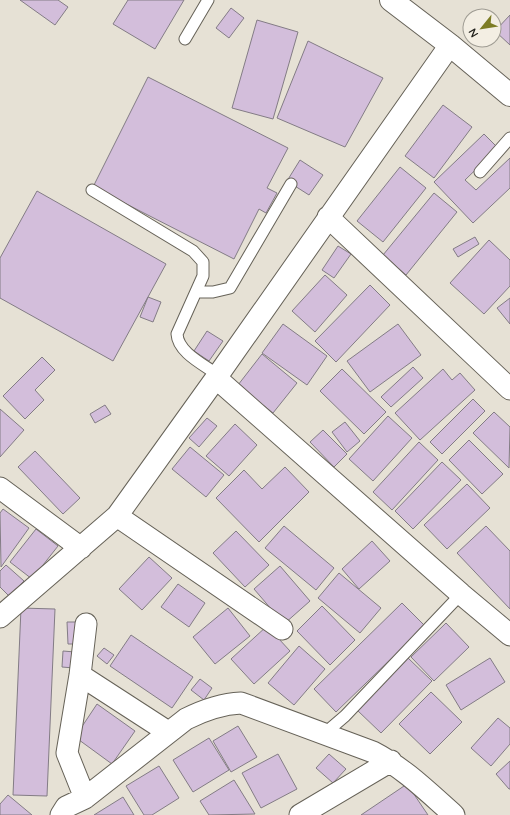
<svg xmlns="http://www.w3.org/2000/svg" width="510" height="815" font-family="Quicksand,sans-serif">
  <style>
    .building { fill: #d3bedb; stroke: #837c85 }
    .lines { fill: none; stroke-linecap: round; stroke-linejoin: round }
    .lane-casing { stroke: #666258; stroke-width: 13 }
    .street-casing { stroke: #666258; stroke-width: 23 }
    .secondary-casing { stroke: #666258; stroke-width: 24 }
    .lane { stroke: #fff; stroke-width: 11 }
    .street { stroke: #fff; stroke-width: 21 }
    .secondary { stroke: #fff; stroke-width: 22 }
  </style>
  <rect width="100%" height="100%" fill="#e6e1d5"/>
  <path class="building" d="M20,0h38l10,7 -13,18z
    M128,0h56l-29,49 -42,-25z
    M231,8l13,10 -15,20 -13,-10z
    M510,15v30l-15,-14z
    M257,20l41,12 -25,87 -41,-11z
    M308,41l75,37 -38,69 -68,-29z
    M148,77l140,71 -21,40 10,5 -11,20 -7,-4 -25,50 -141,-72z
    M443,105l29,22 -38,51 -29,-22z
    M484,134l14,14 -33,32 11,10 34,-32v30l-37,35 -39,-41z
    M300,160l23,15 -14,20 -22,-14z
    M400,167l26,21 -43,54 -26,-21z
    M37,191l129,73 -53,97 -113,-63v-40z
    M434,193l23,19 -51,63 -23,-20z
    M475,237l4,7 -21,13 -5,-8z
    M489,240l21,20v26l-26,28 -34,-31z
    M338,246l13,8 -17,24 -12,-8z
    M325,275l22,20 -32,37 -23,-21z
    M370,285l20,20 -54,57 -21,-21z
    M148,297l13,5 -8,20 -13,-5z
    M510,298v26l-13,-16z
    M283,324l44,32 -20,29 -45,-32z
    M398,324l23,31 -51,37 -23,-31z
    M207,331l16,10 -14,20 -15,-10z
    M262,354l35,29 -24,30 -35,-28z
    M42,357l13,13 -20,20 9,10 -19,19 -22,-23z
    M413,367l10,11 -32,29 -10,-10z
    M342,369l44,43 -22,22 -44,-43z
    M443,369l9,11 8,-7 15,17 -55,50 -25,-27z
    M473,399l12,12 -43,43 -12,-12z
    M105,405l6,9 -16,9 -5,-9z
    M0,409l24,21 -24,27z
    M494,412l16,15 -1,41 -36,-35z
    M388,416l24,22 -39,43 -24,-22z
    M207,418l10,8 -18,21 -10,-9z
    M345,422l15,19 -13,11 -15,-20z
    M235,424l22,21 -28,31 -23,-20z
    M323,430l24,24 -13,13 -24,-25z
    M469,440l34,34 -21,20 -33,-34z
    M419,442l19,18 -46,50 -19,-18z
    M190,447l34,28 -18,22 -34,-28z
    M35,451l45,47 -17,16 -45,-47z
    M442,462l19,18 -48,49 -18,-18z
    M285,467l24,25 -50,50 -43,-44 28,-28 18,19z
    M467,484l23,24 -43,41 -23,-24z
    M3,509l26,19 -28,39 -1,-54z
    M284,526l50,42 -18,22 -51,-42z
    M486,526l24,25v58l-53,-56z
    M36,529l22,17 -26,33 -22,-17z
    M236,531l33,34 -24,22 -32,-34z
    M372,541l18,20 -31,28 -17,-20z
    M149,557l23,21 -30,32 -23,-21z
    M6,565l18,16 -15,15 -9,-9v-16z
    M280,566l30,35 -26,23 -30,-35z
    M339,573l42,35 -21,25 -42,-35z
    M178,584l27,19 -16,24 -28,-20z
    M402,603l23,23 -89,86 -22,-23z
    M322,606l33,34 -25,25 -33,-34z
    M21,608l34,1 -8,187 -34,-1z
    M228,608l22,28 -35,28 -22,-27z
    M67,622h11l1,22h-11z
    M446,623l23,24 -35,34 -23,-24z
    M267,626l23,25 -36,33 -23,-25z
    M131,635l62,42 -21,31 -62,-42z
    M299,646l26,23 -31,36 -26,-22z
    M104,648l10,7 -7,9 -10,-8z
    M63,651l12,1 -1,16 -12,-1z
    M408,658l24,23 -51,52 -24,-23z
    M490,658l15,24 -44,28 -15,-25z
    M200,679l12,9 -8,12 -13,-10z
    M431,692l31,30 -32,32 -31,-30z
    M97,704l38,27 -23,33 -37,-27z
    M498,718l12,10v16l-19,22 -20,-18z
    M238,726l19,31 -26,15 -18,-31z
    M209,738l20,32 -36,22 -20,-32z
    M278,754l19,35 -36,19 -19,-35z
    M329,754l17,15 -13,14 -17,-15z
    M510,761v28h-1l-13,-15z
    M159,766l20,32 -27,17h-8l-18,-29z
    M234,780l21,34 -46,1 -9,-14z
    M407,784l21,31h-67z
    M8,795l24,20h-32v-11z
    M123,797l11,18h-40z"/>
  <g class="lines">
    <defs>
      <path id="lane" d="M185,39l23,-39
        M480,172l30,-34
        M92,190l101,61 10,11v14l-26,58c1,19 28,31 41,41
        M196,292h17l17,-4 61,-104
        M324,734l21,-18 116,-122"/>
      <path id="street" d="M328,217l182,172
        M216,378l245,216 49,41
        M0,488l81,60
        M117,516l165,113
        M0,617l117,-101 99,-138 234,-333
        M80,675l88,57
        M85,798l-18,-45 13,-78 6,-51
        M61,815l5,-8 19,-9 101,-79c18,-9 35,-15 55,-16l132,49c31,16 55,40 81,63
        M300,815l91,-54"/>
      <path id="secondary" d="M391,0l59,45 60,50"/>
    </defs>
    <use href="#lane" class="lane-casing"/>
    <use href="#street" class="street-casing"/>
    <use href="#secondary" class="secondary-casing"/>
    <use href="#lane" class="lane"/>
    <use href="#street" class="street"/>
    <use href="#secondary" class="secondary"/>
  </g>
  <g transform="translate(482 28) rotate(240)"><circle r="19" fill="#f3eee3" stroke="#9f9c93"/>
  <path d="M0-3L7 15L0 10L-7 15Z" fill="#7d7c24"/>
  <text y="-6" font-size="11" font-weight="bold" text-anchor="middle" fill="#21201b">N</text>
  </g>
</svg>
